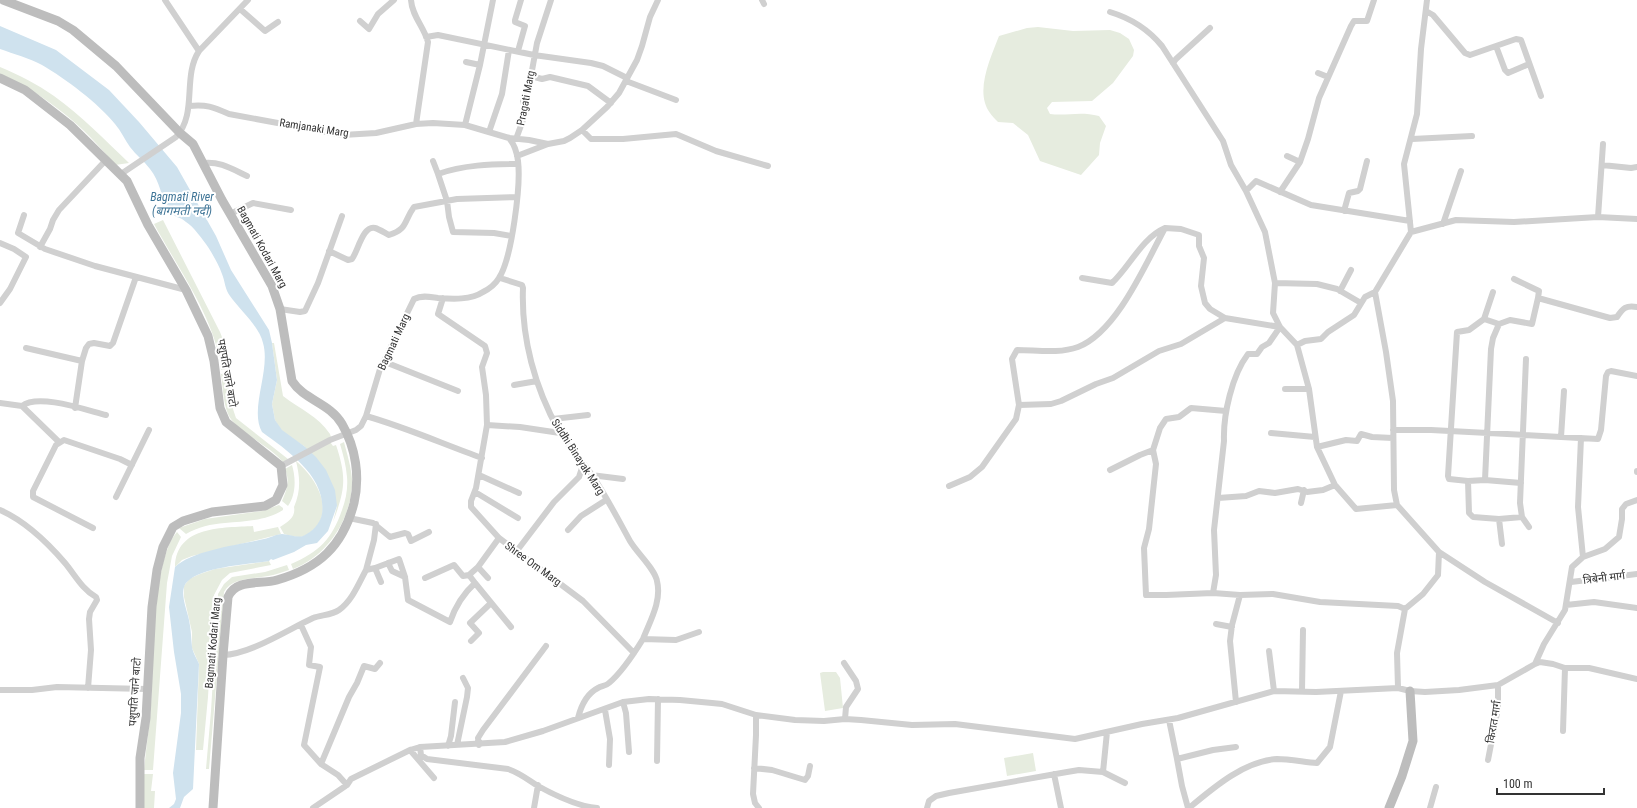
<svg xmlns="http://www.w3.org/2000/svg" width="1637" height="808" font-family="'Roboto Condensed','Noto Sans Devanagari',sans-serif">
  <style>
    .green { fill: #e6ecdf }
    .water { fill: #cfe2ee }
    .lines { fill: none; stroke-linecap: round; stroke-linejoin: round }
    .street { stroke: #d0d0d0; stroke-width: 6 }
    .secondary { stroke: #bdbdbd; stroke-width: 9 }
    .labels { text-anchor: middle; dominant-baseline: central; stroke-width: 4; stroke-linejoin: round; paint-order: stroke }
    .street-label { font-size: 11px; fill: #333; stroke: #fff }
    .water-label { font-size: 12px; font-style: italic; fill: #3f7597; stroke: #fff }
  </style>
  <rect width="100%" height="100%" fill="#fff"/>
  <path class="green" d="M1038,27l35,4 37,-1 10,3 9,6 5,11 -1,6 -20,27 -21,18 -40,1 -5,6 3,6c18,2 30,-3 49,2l7,10 -6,17 -1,12 -18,20 -41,-14 -12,-26 -15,-12 -15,-1c-3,-3 -6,-6 -8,-9 -16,-21 1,-56 9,-77l28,-8z
    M0,67c19,8 37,17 54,29 28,20 51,44 75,67l-14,2c-31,-39 -69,-70 -115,-91z
    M163,220l57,112 5,13 2,24 -6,1c-4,-49 -44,-103 -67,-146z
    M272,343h2l9,53c17,13 35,20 47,38l1,3 -3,2 5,7 3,-1c11,33 9,45 -3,77l4,-16 -33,-60 -19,-12 -7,-8 -3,-6 -3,-16 5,-24z
    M227,373l4,30 5,15 52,41 -5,3c-14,-17 -48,-31 -55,-48 -5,-12 -5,-27 -7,-40z
    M344,442c3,12 7,24 8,37 1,38 -24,77 -59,90l-2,-5c28,-12 41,-25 51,-54 4,-11 6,-22 5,-33 -1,-12 -4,-23 -7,-33z
    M296,461c18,15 40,48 17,69 -3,3 -9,7 -13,7 -5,0 -11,-2 -16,-3l-4,-7c8,-5 16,-10 14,-20 7,-16 6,-30 2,-46z
    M292,465c4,13 4,30 -4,41l-6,-5c5,-12 8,-20 3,-32z
    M279,505l4,3v2c-17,11 -38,11 -58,13 -14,1 -27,4 -39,11l-7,-6 26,-9 57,-8z
    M253,526l1,6 24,-5 3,7 -89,22 -10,4 -7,7c1,-42 49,-39 78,-41z
    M177,532l4,5 -9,19 -5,27 -14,187h-9c2,-21 5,-41 7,-61 3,-40 0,-148 26,-177z
    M269,561l2,4 -41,8 -8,7 -8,15 -6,102 -5,53h-7l3,-86 -7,-16v-16l-8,-35v-11l5,-7 11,-5 15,-5z
    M287,565l2,5c-7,2 -14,5 -21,6 -14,3 -36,1 -44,16l-15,177h-3l5,-58 7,-117 6,-10 8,-7 33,-5z
    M823,672h13l4,6 3,30 -18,3 -5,-38z
    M1033,753l3,18 -29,5 -3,-18z
    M144,774h9l-2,17h4l-1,17h-10z"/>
  <path class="water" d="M0,26l56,24 12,9 41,31 30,32 38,45 39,69 15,34 38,60 3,13 5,37 -5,24 3,16 7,10 22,16 12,11 10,13 9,20 2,16 -9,25 -11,12 -11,2 -12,7 -21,8 -2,-1 -2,2c-18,3 -79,6 -85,26 -3,10 3,23 5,33 2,9 2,18 3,27 1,6 5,12 7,17l-6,125 -9,8 -4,11h-11l5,-4 2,-5 -3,-26 8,-60v-19l-7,-42 -5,-45 6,-40c18,-17 64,-22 89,-28 6,-1 12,-5 18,-5 6,0 15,4 21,2 9,-4 17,-12 19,-22 5,-37 -34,-63 -60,-82 -13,-23 9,-62 1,-89 -4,-17 -23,-33 -33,-47 -5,-6 -5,-15 -8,-22 -3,-9 -9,-19 -14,-27 -5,-7 -15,-21 -22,-25 -6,-6 -11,-3 -17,-12 -8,-12 -9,-29 -19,-41 -6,-8 -14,-14 -20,-22 -5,-7 -9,-16 -15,-23 -17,-21 -49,-45 -73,-59 -13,-7 -28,-11 -42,-16z"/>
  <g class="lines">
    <path class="street" d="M165,0l34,51
      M411,0c1,16 13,27 17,42l-12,82
      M762,0l2,4
      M240,9l25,22 13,-9
      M1426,11l7,4 32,38 5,2 46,-16 5,1 20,56
      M1110,12c20,6 38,17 52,34l61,95 8,24 15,26 19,41 10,51 -2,30 7,14 17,18 12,44 8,58 18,38 21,24 41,-4
      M360,21l9,8 9,-15 16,-14
      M426,37l12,-2 96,20 57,8 12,3 24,12
      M1496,46l9,24 3,3 21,-9
      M518,51l7,-25 -10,-4v-2l6,-20
      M466,62l14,3
      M1173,63l3,-4 34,-31
      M1318,73l10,4
      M531,76l11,3 8,-2 38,9 23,17
      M626,81l50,19
      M189,106c17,-2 24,1 40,8l114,21 33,-2 40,-9 17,-1 32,2 44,13 20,2 19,4 16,-3 6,-3 12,-8 25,-23 12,-14 18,-33 5,-14 8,-29 8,-17
      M465,125l15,-60 13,-65
      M582,130l9,9h32l53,-5 40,17 52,15
      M489,132l13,-38 7,-44
      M516,139l10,-27 -3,-11 8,-25 6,-33 14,-43
      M1412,139l60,-3
      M517,156l31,-12
      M1287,156l13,6
      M433,161l5,13
      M203,163c17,-2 29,6 44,13
      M1602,165l29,3 6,-1
      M121,174l55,-37c22,-24 6,-60 23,-86l49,-51
      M1246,191l10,-10 55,24 99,16
      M1280,192l20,-30 8,-23 11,-41 32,-72 3,-5h13l7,-21
      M1344,211l5,-18 9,-2 2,-2 7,-28
      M230,214l23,-11 38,7
      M24,215l-6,18 27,16 50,17 91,24
      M1598,217l5,-73
      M1443,224l18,-53
      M1411,232l45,-12 58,2 84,-5 39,2
      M511,236l-17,-3 -41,-1 -4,-15 -2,-16 -9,-27c25,-9 53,-10 80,-10
      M0,243l14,6 12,8 -16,32 -10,14
      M40,247l10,-18 3,-9 6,-10 47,-50
      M329,251l19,9 4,-1c6,-8 11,-34 23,-31 4,1 10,5 14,7 19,-6 14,-13 25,-28l43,-8 59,-2
      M500,278l22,7 1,3c-2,50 12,100 36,143 9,16 23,29 33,44 14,21 26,44 38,66 7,12 25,28 27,40 5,20 -7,40 -14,58
      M1082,278l30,5c18,-17 30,-45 53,-55
      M1514,279l25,12 -1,7
      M1275,283l42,1 20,5 24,14
      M1340,291l11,-21
      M1493,292l-9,27 15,5 11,-4 22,4 6,-26 72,20 7,-1c6,-9 9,-12 20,-10
      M443,298l-5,16 47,32 2,7 -5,14 4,28 1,30 -11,63 -5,13v6l28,31 84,63 51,52
      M280,309l20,3 5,-1 13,-28 24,-67
      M1484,319l-15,11 -12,2 -9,144 1,3 19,2 17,-1 6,-131 2,-11 6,-14
      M1297,345l8,-4 16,-2 7,-7 26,-17 11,-18 10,-5
      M26,348l56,13 4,-13 3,-4 5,-1 16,3 3,-3 23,-66
      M1526,359l-6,144 2,14 7,10
      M385,362l73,29
      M514,385l23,-4
      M1285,389h24
      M0,403l22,3 37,36
      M1019,405l-7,-46 5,-9c19,0 42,4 61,-3 39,-15 68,-84 87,-119l16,1 18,6v11l5,12 -3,28 4,17 5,6 15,9 55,9 -11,16 -7,4 -5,7h-9c-16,21 -25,61 -24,87l-10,89 2,45 -3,18
      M22,406c16,-13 64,4 84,9
      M75,408l7,-47
      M1226,411l-35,-3 -12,9 -13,2 -6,9 -7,22 3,14 -7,65 -5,19 2,47h20l47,-2 27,2 33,-1 47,8 78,4 7,3
      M366,416c39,11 77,28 116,42
      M553,419l35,-4
      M487,425l33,2 40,6
      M1393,430h38l167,9 3,-9 5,-54 2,-4 3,-1 26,5
      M1271,433l44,4
      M1561,437l3,-46
      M1581,438l-3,69 5,50
      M1317,447l29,-7 11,1 4,-7 11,3 21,1
      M281,466l49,-26 26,-10 5,-4 5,-10 14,-47 34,-70c8,-4 16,-2 24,-1 15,1 33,2 45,-6 6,-3 13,-9 16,-14 13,-20 22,-94 19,-117 -1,-8 -4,-17 -9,-23
      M1110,470l30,-15 13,-5
      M1637,472v-1
      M479,475l40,18
      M591,475l32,4
      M1485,480l36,3
      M1468,481l1,32 4,4 26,2 23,-2
      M949,486l21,-9 12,-10 34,-48 3,-14 32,-1 10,-3 35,-17 17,-6 46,-27 22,-7 44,-26
      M475,492l43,26
      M116,497l33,-67
      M1218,498l28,-2 13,-5 16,2 23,-4 9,3 16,-2 12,-5
      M1301,503l3,-13
      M0,510c25,11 47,32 65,53 10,12 17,26 31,34l1,3 -7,12 -1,7 2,31 -3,38
      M349,518l24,5 17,14 15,-4 3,1 3,7 18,-9
      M1499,519l3,25
      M376,524l-2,16 -8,30 9,-2 24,-9 6,18 3,23 42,22c5,-15 13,-28 25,-39l36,44
      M93,528l-60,-31v-6l23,-46 8,-5 56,19 12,6
      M568,530l13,-14 25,-16
      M516,552l38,-50 25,-25 4,-12
      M1439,552l46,30 73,41
      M388,563l4,8 13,6
      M478,567l21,-29
      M375,568l6,14
      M425,578l29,-13 9,11 6,-1
      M1571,582l66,-8
      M475,583l-6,-8 9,-8 10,11
      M1566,605l28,-3 43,6
      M1216,624l16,3
      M301,625l10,22 -2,18 11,2 -16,78 17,19
      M471,641l8,-8 -9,-10 21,-20
      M1269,651l5,40
      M223,655c28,-1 64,-25 90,-37 8,-3 19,-3 26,-8 13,-9 20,-27 27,-40
      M844,663l12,18 2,8 -12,18 -1,12
      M1535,664l5,-2 13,2 12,4h24l48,11
      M1398,688l-1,-35 8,-44 18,-15 15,-19 1,-23 -42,-47 -3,-15 -1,-89 -7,-49 -11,-60 36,-60 -7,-68 13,-50 4,-65 6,-49
      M0,690h32l25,-3 90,2
      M1302,691l1,-61
      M623,702l3,11 3,39
      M1236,702l-6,-61 2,-16 8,-30
      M605,710l5,29 -1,26
      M756,715v20l-3,59 2,9 4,5
      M578,718c3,-12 8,-24 20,-30 3,-2 8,-2 11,-5 12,-10 26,-31 34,-44l33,1 23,-8
      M1169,720l8,39
      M1563,731l2,-63
      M457,745l10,-48 1,-9 -5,-10
      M479,745l-1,-7 5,-8 63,-84
      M448,746l3,-10 4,-34
      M420,747l85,-5 38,-11 80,-29 26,-3 31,1 32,3 10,1 34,11 39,5 29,1 21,-2 16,1 51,5 43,-1 120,15 67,-15 36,-6 96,-27 42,1 82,-4 12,3 15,1 34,-2 39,-5 37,-21 9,-20 21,-34 7,-43 11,-10 22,-8 14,-12 3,-18v-10l4,-5 11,-4
      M410,750l24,28
      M1488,760l10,-52v-23
      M657,761l1,-62
      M754,768l18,2 33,10 3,-4 2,-10
      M1103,772l22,11
      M1054,774l7,34
      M347,785l-9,-10 -17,-11 28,-67 8,-14 7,-17 11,3 5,-6
      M313,808l34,-23 4,-6 59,-29 10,-3 1,8 6,4 81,10c12,4 19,10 30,17 18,10 39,20 59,22
      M534,808l4,-23
      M927,808l2,-7 7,-5 13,-3 118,-21 12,-2 24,2 4,-40
      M1188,808l-6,-22 -5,-27 36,-9 23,-3
      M1189,808c24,-20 55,-47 88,-49 13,0 27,3 40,4l13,-16 11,-56
      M1430,808l6,-21"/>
    <path class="secondary" d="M3,0l55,21 15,9 43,36 64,67 13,11 29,56 50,86 8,23 12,72c12,19 38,22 50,43 14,24 18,53 12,79 -11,43 -35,65 -77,77 -16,5 -41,-2 -49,17l-5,58 -10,153
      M0,78l25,12 45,35 57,56 21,44 38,65 22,46 6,25 6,47 6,14 55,44 2,19 -7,15 -11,6 -53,6 -29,9 -10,6 -10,20 -6,23 -5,37 -6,111 -6,40v50
      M1389,808l13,-32 11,-35 -3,-50"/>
  </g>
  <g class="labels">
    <g class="street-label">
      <text transform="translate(526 98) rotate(-79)">Pragati Marg</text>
      <text transform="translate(314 128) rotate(9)">Ramjanaki Marg</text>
      <text transform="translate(262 247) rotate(61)">Bagmati Kodari Marg</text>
      <text transform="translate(394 342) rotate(-65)">Bagmati Marg</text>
      <text transform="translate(227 373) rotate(80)">पशुपति जाने बाटो</text>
      <text transform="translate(578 457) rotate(57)">Siddhi Binayak Marg</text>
      <text transform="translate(533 564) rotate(36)">Shree Om Marg</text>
      <text transform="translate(1604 578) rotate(-7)">त्रिबेनी मार्ग</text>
      <text transform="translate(213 643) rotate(-85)">Bagmati Kodari Marg</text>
      <text transform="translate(135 692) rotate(-86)">पशुपति जाने बाटो</text>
      <text transform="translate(1494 722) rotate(-81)">किरात मार्ग</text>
    </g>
    <g class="water-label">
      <text x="182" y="197">Bagmati River<tspan x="182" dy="14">(बागमती नदी)</tspan></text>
    </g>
  </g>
  <path d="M1497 788v6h107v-6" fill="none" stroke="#333333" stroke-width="2"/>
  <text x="1503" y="788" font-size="12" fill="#333333" stroke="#ffffff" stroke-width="3" paint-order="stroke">100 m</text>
</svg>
